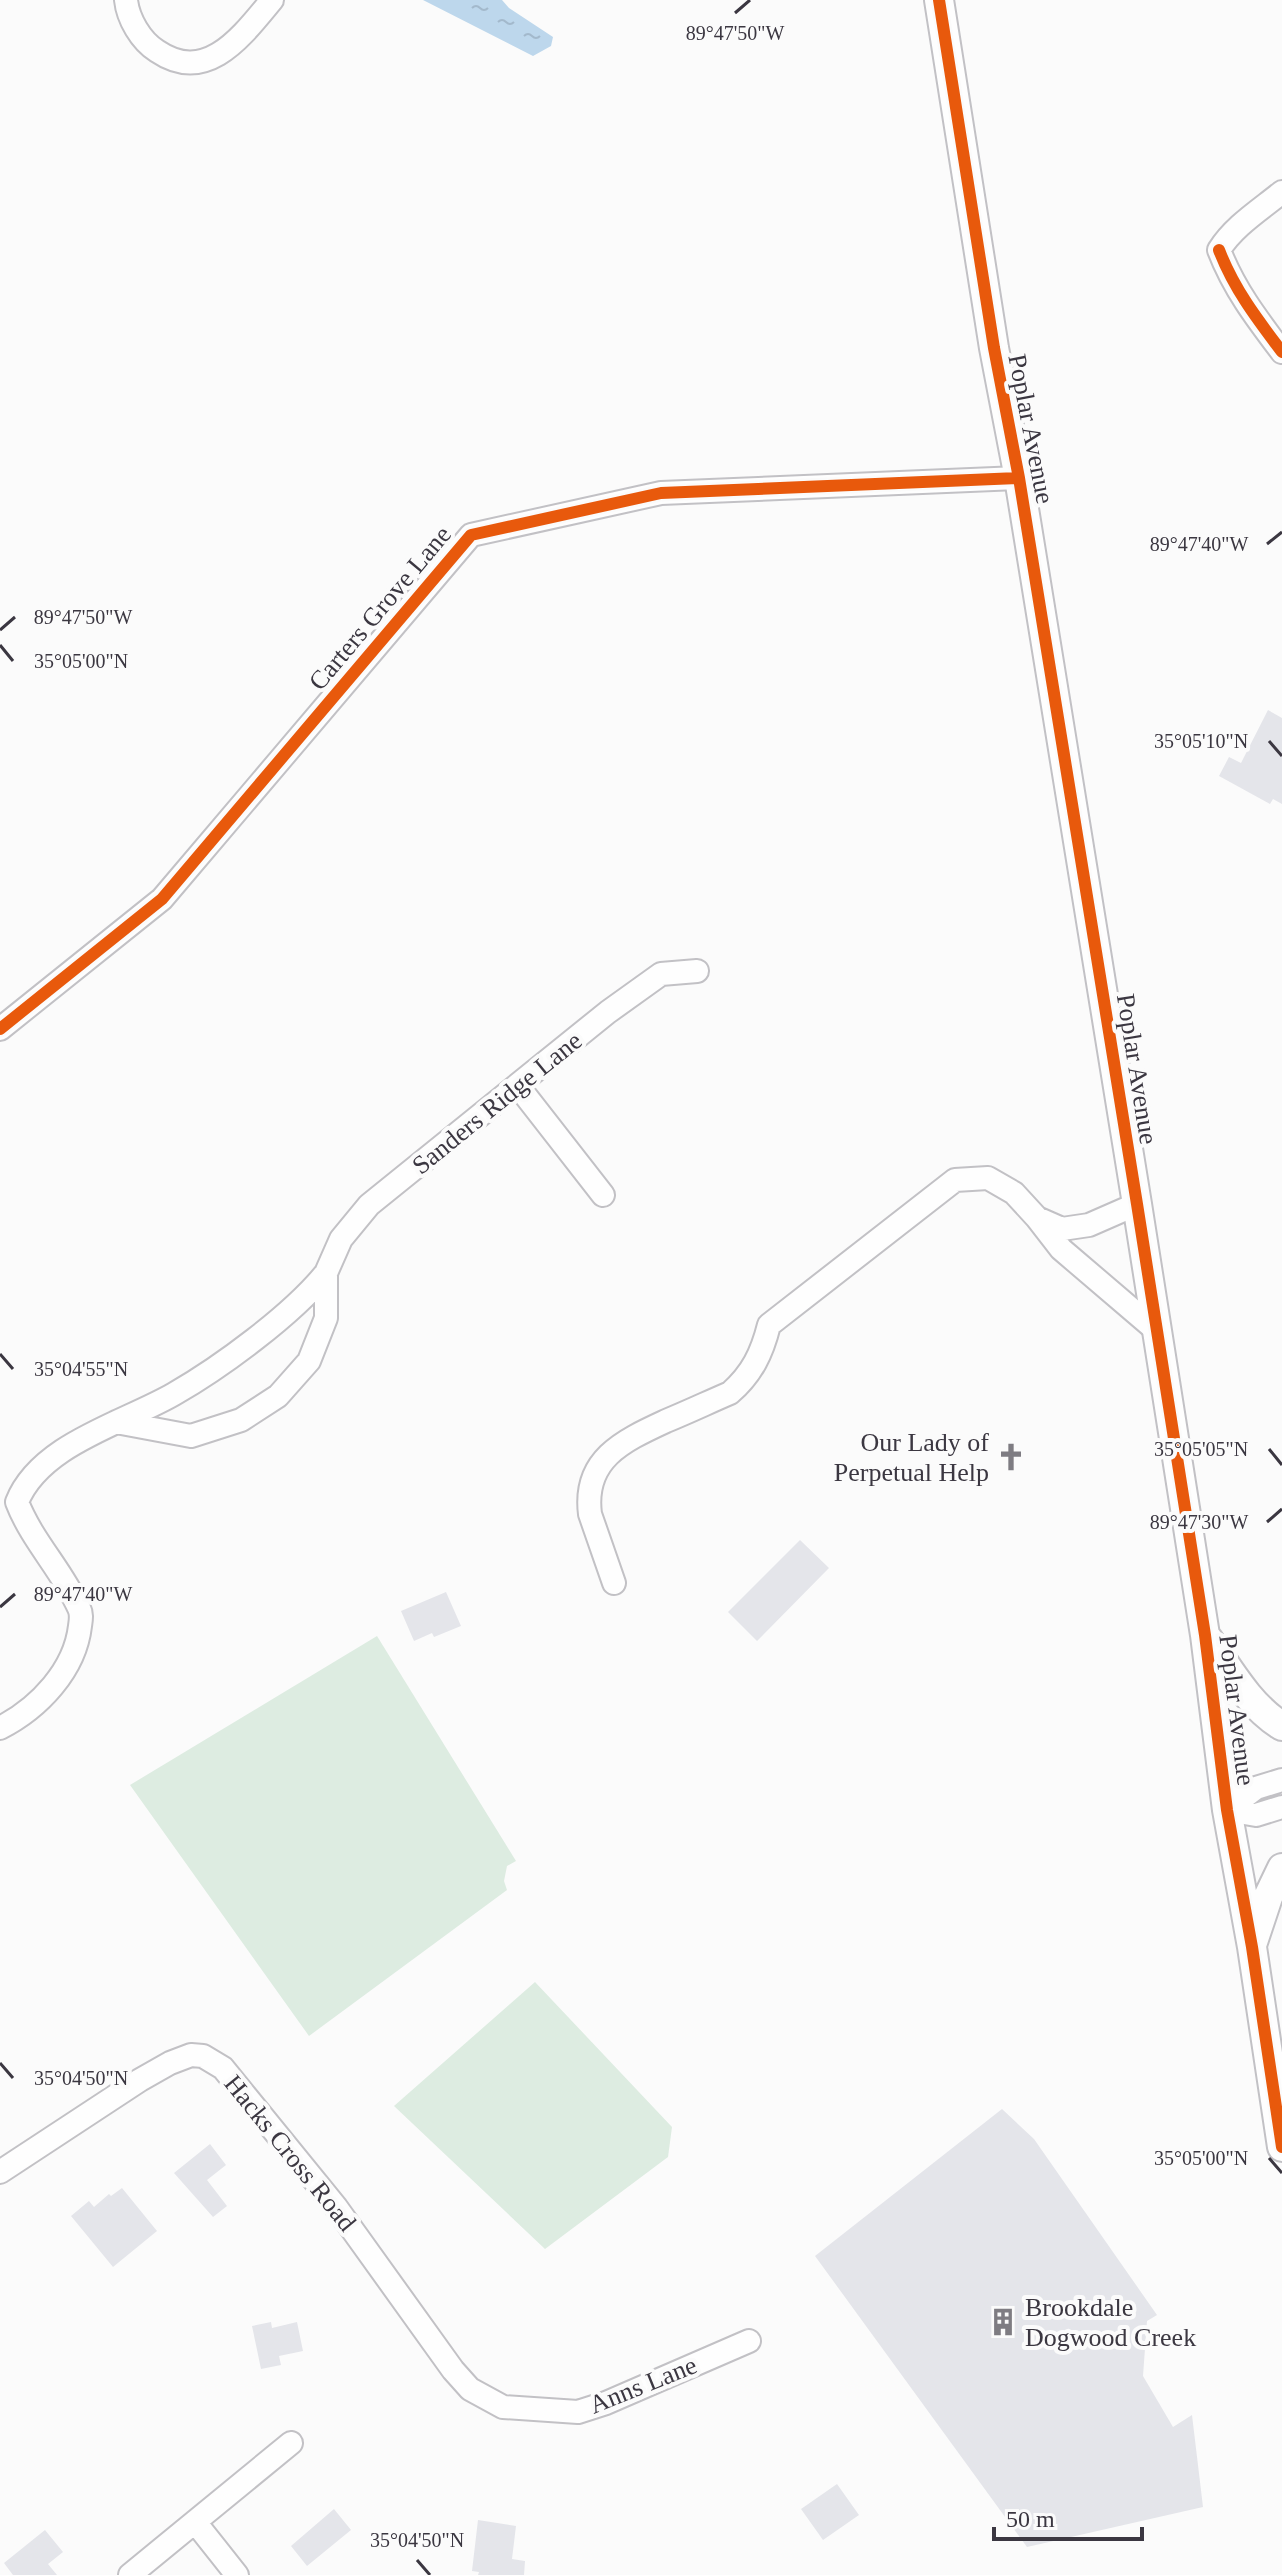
<svg xmlns="http://www.w3.org/2000/svg" width="1282" height="2575" font-family="'Times New Roman',serif">
  <style>
    .grass { fill: #ddece1 }
    .water { fill: url(#water-ripples) }
    .building { fill: #e4e5ea }
    .lines { fill: none; stroke-linecap: round; stroke-linejoin: round }
    .minor-casing { stroke: #c2c1c5; stroke-width: 26 }
    .major-casing { stroke: #c2c1c5; stroke-width: 32 }
    .minor { stroke: #fefefe; stroke-width: 22 }
    .major { stroke: #fefefe; stroke-width: 28 }
    .cycleway-casing { stroke: #fbfbfb; stroke-width: 17 }
    .cycleway { stroke: #e8590c; stroke-width: 12 }
    .ticks { fill: none; stroke: #3b3741; stroke-width: 3 }
    .labels { text-anchor: middle; dominant-baseline: central; stroke-width: 8; stroke-linejoin: round; paint-order: stroke }
    .street-label { font-size: 26px; fill: #3b3741; stroke: #fbfbfb }
    .poi-label { font-size: 26px; fill: #3b3741; stroke: #fbfbfb; text-anchor: end }
    .ticks-label { font-size: 20px; text-anchor: middle; fill: #3b3741; stroke: #fbfbfb; stroke-width: 8; stroke-linejoin: round; paint-order: stroke }
  </style>
  <defs>
    <pattern id="water-ripples" width="26" height="14" patternUnits="userSpaceOnUse" patternTransform="scale(2)"><rect width="26" height="14" fill="#bdd7ec"/><path d="M2 4q2-2 4 0t4 0M15 11q2-2 4 0t4 0" fill="none" stroke="#a3b9cc"/></pattern>
  </defs>
  <rect width="100%" height="100%" fill="#fbfbfb"/>
  <path class="grass" d="M377,1636l139,225 -9,5 -3,15 3,9 -198,146 -179,-251z
    M535,1982l137,145 -4,30 -123,92 -151,-143z"/>
  <path class="water" d="M423,0h79l7,8 44,29 -2,9 -18,10z"/>
  <path class="building" d="M1268,710l14,8v86l-9,-5 -3,5 -51,-28 10,-19 12,6z
    M800,1540l29,28 -72,73 -29,-29z
    M446,1592l15,34 -27,11 -2,-4 -18,8 -13,-30z
    M1002,2109l32,30 123,176 -10,6 -4,55 30,51 19,-12 11,92 -176,40 -212,-291z
    M210,2144l16,21 -19,15 20,26 -14,11 -39,-44z
    M122,2188l35,43 -44,36 -42,-51 18,-15 5,6 15,-13 2,2z
    M271,2322l1,6 25,-6 6,29 -24,5 2,9 -20,4 -9,-43z
    M837,2484l22,31 -36,25 -22,-31z
    M334,2509l17,21 -44,36 -16,-20z
    M478,2520l38,6 -4,33 13,2 -1,14h-46l1,-3 -7,-1z
    M45,2530l18,22 -15,12 9,11h-44l-9,-12z"/>
  <g class="lines">
    <defs>
      <path id="minor" d="M126,0c2,19 15,41 31,51 50,34 85,-15 115,-51
        M1282,192c-22,18 -48,34 -63,58 15,39 38,69 63,102
        M0,1029l162,-130 309,-364 190,-42 358,-15
        M518,1086l85,109
        M1137,1204l-48,21 -27,4 -25,-11 24,31 96,82
        M326,1273l15,-34 28,-34 239,-193 53,-38 36,-3
        M614,1583l-24,-69c-7,-55 33,-73 76,-93 22,-9 43,-19 64,-28 22,-19 32,-40 39,-68l186,-145 33,-2 26,15 23,25
        M0,1728c39,-20 75,-58 80,-102 1,-7 2,-12 -1,-18 -17,-38 -47,-67 -62,-106 23,-58 107,-79 157,-108 47,-27 118,-79 152,-121v45l-17,43 -31,35 -37,24 -50,16 -75,-14
        M1227,1810l29,-22 26,-8
        M1227,1810l29,5 26,-8
        M0,2172l140,-92 30,-17 21,-8 12,1 20,12 113,139 117,163 17,19 33,18 75,5 28,-9 143,-62
        M195,2522l42,53
        M130,2575l161,-132"/>
      <path id="major" d="M939,0l55,348 25,130 118,726 68,431 22,175 25,137 30,200
        M1208,1639c21,30 42,68 74,87
        M1253,1942l15,-45 14,-29"/>
    </defs>
    <use href="#minor" class="minor-casing"/>
    <use href="#major" class="major-casing"/>
    <use href="#minor" class="minor"/>
    <use href="#major" class="major"/>
    <defs>
      <path id="cycleway" d="M939,0l55,348 25,130 118,726 68,431 22,175 25,137 30,200
        M1219,250c15,39 38,69 63,102
        M0,1029l162,-130 309,-364 190,-42 358,-15"/>
    </defs>
    <use href="#cycleway" class="cycleway-casing"/>
    <use href="#cycleway" class="cycleway"/>
  </g>
  <path class="ticks" d="M735,13l15,-13M1267,544l15,-12M0,630l15,-13M0,645l13,16M1269,741l13,15M0,1354l13,15M1269,1449l13,16M1267,1522l15,-13M0,1607l15,-13M0,2063l13,15M1269,2158l13,15M417,2560l13,15"/>
  <defs>
    <symbol id="church-bare" viewBox="-9 -9 18 18"><path d="M-1.2-6h2.4v3.5h3.3v2.4h-3.3V6h-2.4V-.1h-3.3v-2.4h3.3Z" fill="#7e7c82" stroke="#fbfbfb" stroke-width="2.5" paint-order="stroke"/></symbol>
    <symbol id="building-bare" viewBox="-9 -9 18 18"><path d="M-4-6H4V6H1V3H-1V6H-4ZM-2.5-4.3h1.7v1.8h-1.7ZM.8-4.3h1.7v1.8H.8ZM-2.5-1h1.7V.8h-1.7ZM.8-1h1.7V.8H.8Z" fill="#7e7c82" stroke="#fbfbfb" stroke-width="2.5" paint-order="stroke"/></symbol>
  </defs>
  <g fill-rule="evenodd">
    <use href="#church-bare" x="991" y="1437" width="40" height="40"/>
    <use href="#building-bare" x="983" y="2302" width="40" height="40"/>
  </g>
  <g class="labels">
    <g class="street-label">
      <text transform="translate(1031 429) rotate(79)">Poplar Avenue</text>
      <text transform="translate(380 608) rotate(-50)">Carters Grove Lane</text>
      <text transform="translate(1137 1069) rotate(81)">Poplar Avenue</text>
      <text transform="translate(497 1103) rotate(-39)">Sanders Ridge Lane</text>
      <text transform="translate(1237 1710) rotate(83)">Poplar Avenue</text>
      <text transform="translate(290 2153) rotate(51)">Hacks Cross Road</text>
      <text transform="translate(643 2385) rotate(-22)">Anns Lane</text>
    </g>
    <g class="poi-label">
      <text x="989" y="1442">Our Lady of<tspan x="989" dy="30">Perpetual Help</tspan></text>
      <text x="1025" y="2307" text-anchor="start">Brookdale<tspan x="1025" dy="30">Dogwood Creek</tspan></text>
    </g>
  </g>
  <g class="ticks-label">
    <text x="735" y="40">89°47'50"W</text>
    <text x="1199" y="551">89°47'40"W</text>
    <text x="83" y="624">89°47'50"W</text>
    <text x="81" y="668">35°05'00"N</text>
    <text x="1201" y="748">35°05'10"N</text>
    <text x="81" y="1376">35°04'55"N</text>
    <text x="1201" y="1456">35°05'05"N</text>
    <text x="1199" y="1529">89°47'30"W</text>
    <text x="83" y="1601">89°47'40"W</text>
    <text x="81" y="2085">35°04'50"N</text>
    <text x="1201" y="2165">35°05'00"N</text>
    <text x="417" y="2547">35°04'50"N</text>
  </g>
  <path d="M994 2527v12h148v-12" fill="none" stroke="#3b3741" stroke-width="4"/>
  <text x="1006" y="2527" font-size="24" fill="#3b3741" stroke="#fbfbfb" stroke-width="6" paint-order="stroke">50 m</text>
</svg>
